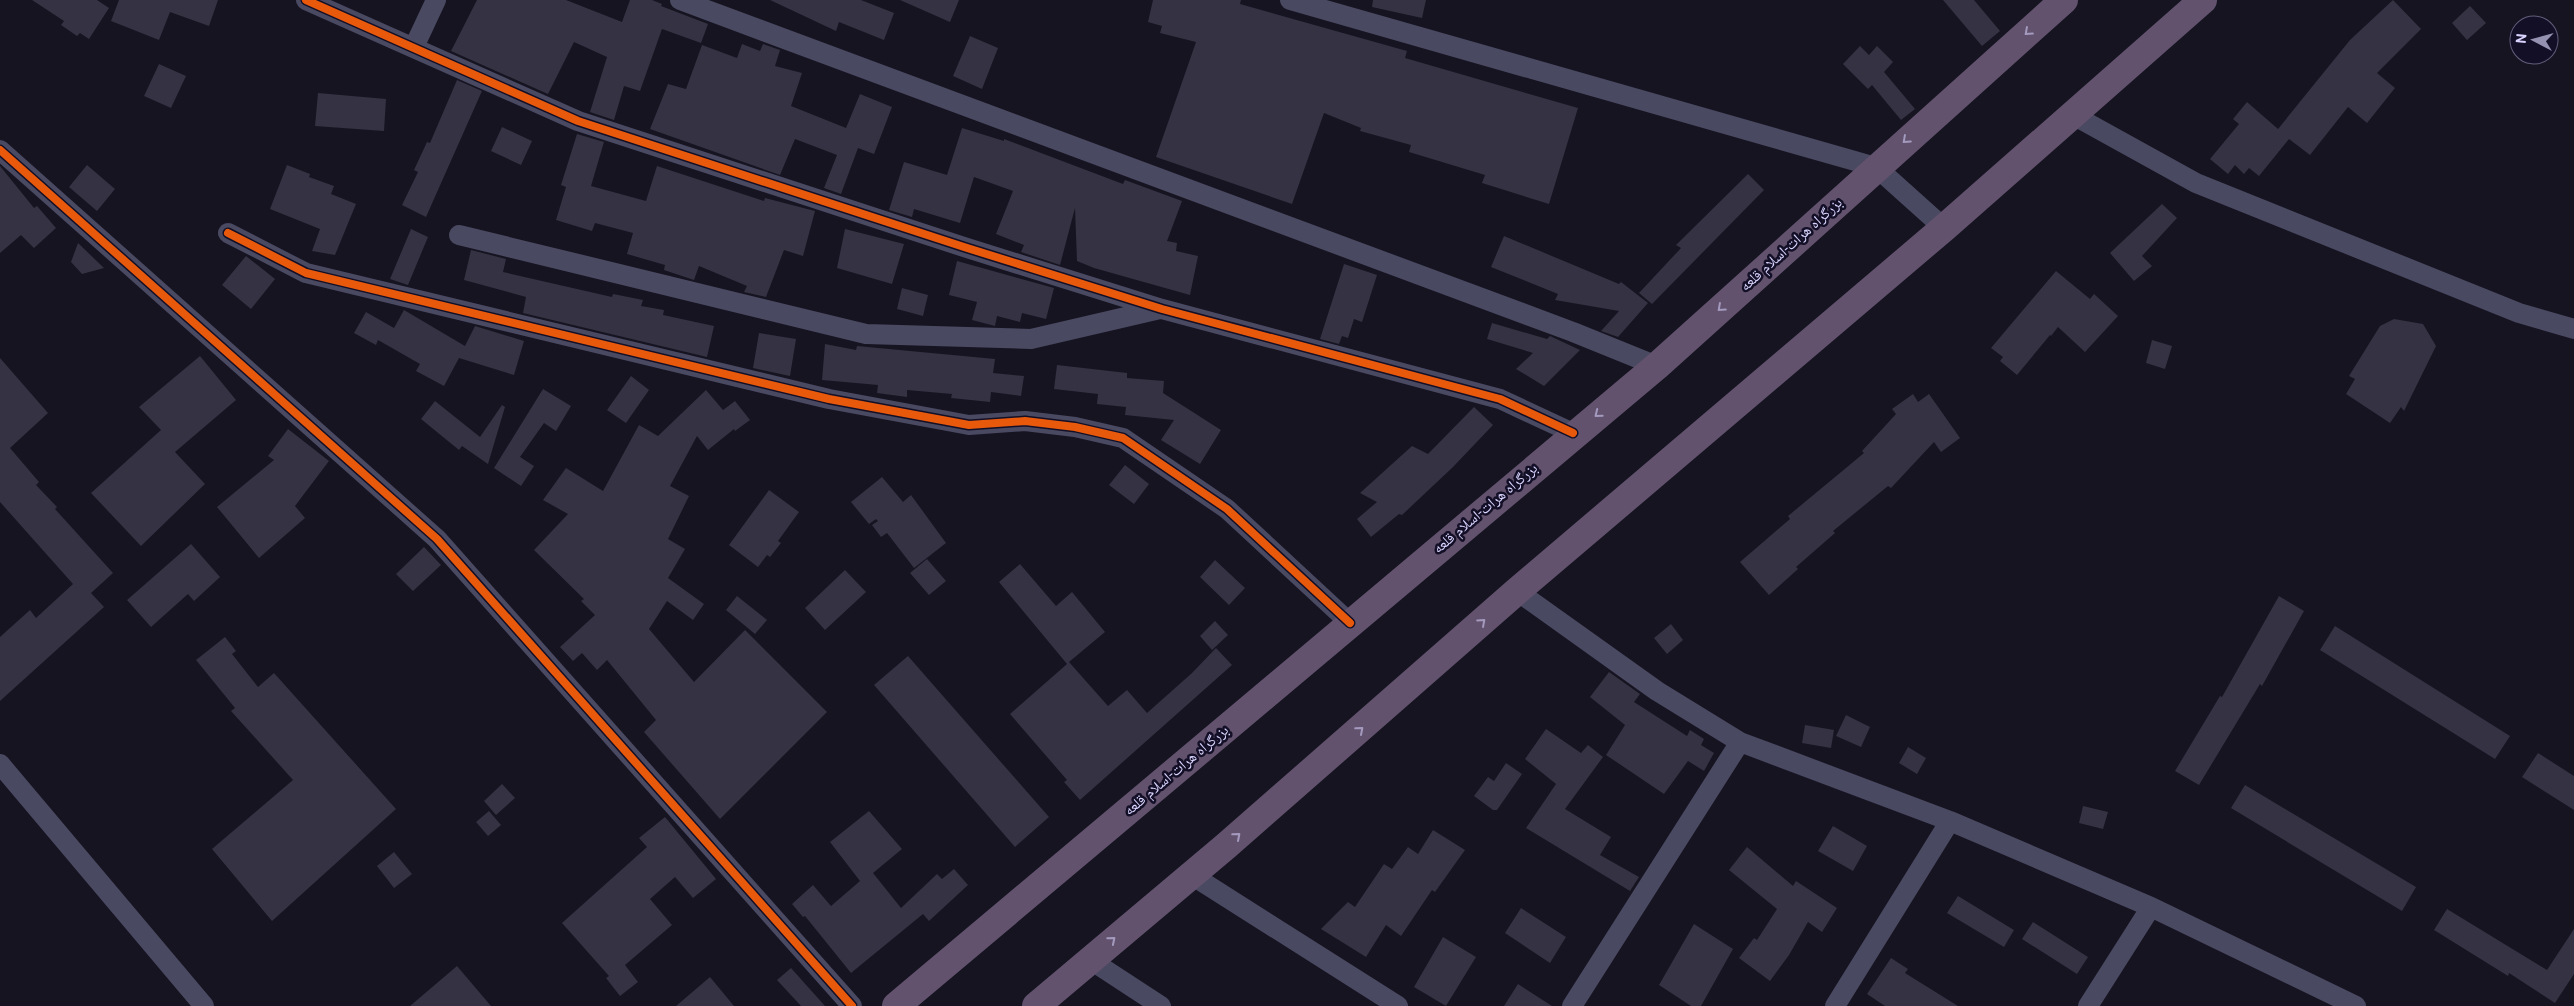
<svg xmlns="http://www.w3.org/2000/svg" width="2574" height="1006" font-family="Roboto,'Noto Naskh Arabic',sans-serif">
  <style>
    .building { fill: #343243 }
    .lines { fill: none; stroke-linecap: round; stroke-linejoin: round }
    .minor { stroke: #4a4962; stroke-width: 20 }
    .trunk { stroke: #62526e; stroke-width: 28 }
    .cycleway-casing { stroke: #130f26; stroke-width: 11 }
    .cycleway { stroke: #e8590c; stroke-width: 8 }
    .oneway { stroke: #a39abe }
    .labels { text-anchor: middle; dominant-baseline: central; stroke-width: 5; stroke-linejoin: round; paint-order: stroke }
    .street-label { font-size: 15px; fill: #d9d4ff; stroke: #130f26 }
  </style>
  <rect width="100%" height="100%" fill="#161421"/>
  <path class="building" d="M32,0h65l12,8 -20,31 -9,-6 -3,3 -16,-11 3,-4z
    M119,0h99l-9,26 -39,-14 -11,28 -48,-19z
    M477,0h89l56,22 8,-22h22l10,4 -1,2 47,18 -7,19 -39,-14 -22,62 -16,-5 -10,34 -24,-8 17,-55 -33,-15 -26,52 -97,-43z
    M770,0h91l33,13 -10,27 -45,-18 -3,9z
    M900,0h59l-9,22z
    M1153,0h88l-1,4 167,47 -2,7 173,50 -29,96 -67,-21 3,-8 -76,-23 2,-7 -51,-14 1,-3 -37,-15 -32,91 -136,-47 40,-115 -36,-9 2,-7 -14,-4z
    M1373,0h53l-4,18 -50,-11z
    M1943,0h31l26,31 -18,15z
    M2393,0l28,29 -44,44 18,15 -28,35 -19,-16 -38,48 -21,-16 -30,37 -10,-8 -5,6 -9,-9 -7,9 -18,-15 29,-35 -6,-5 14,-17 31,27 72,-89z
    M2470,6l16,17 -19,17 -15,-17z
    M970,36l28,12 -16,41 -29,-13z
    M742,44l18,7 3,-7 17,6 -5,16 27,7 -11,33 55,22 14,-34 32,13 -18,47 -16,-6 -17,46 -17,-6 13,-33 -42,-16 -15,36 -130,-46 18,-45 18,5 16,-44 35,13z
    M1860,46l9,9 8,-9 16,16 -9,10 31,37 -14,11 -29,-35 -4,4 -25,-25z
    M159,64l27,12 -15,32 -27,-12z
    M457,80l25,11 -56,126 -24,-12 16,-33 -4,-2 13,-28 3,1z
    M318,93l68,6 -2,32 -69,-5z
    M502,127l30,14 -11,24 -30,-14z
    M962,128l42,13v-2l119,45 2,-4 57,21 -15,40 10,2 -1,8 22,5 -8,39 -96,-27 -17,-7 -2,-53 -15,57 -39,-13 3,-7 -28,-11 17,-43 -39,-14 -14,46 -46,-14 -2,8 -23,-7 15,-48 43,13z
    M577,134l27,8 -13,44 55,15 11,-35 107,35 1,-3 50,13 -12,45 -19,-6 -18,47 -22,-5 3,-6 -48,-20 -5,14 -30,-10 1,-5 -38,-11 6,-21 -38,-10 -3,8 -36,-11 10,-33 -5,-2z
    M87,165l28,24 -18,22 -28,-24z
    M287,165l23,9 -1,3 25,9 -3,8 25,10 -21,51 -23,-4 8,-22 -50,-20z
    M0,166l34,42 3,-2 19,22 -22,20 -13,-13 -21,18z
    M1748,174l16,16 -112,114 -13,-11 42,-45 -5,-3z
    M2162,204l15,14 -35,38 10,10 -18,15 -24,-28z
    M411,229l17,8 -20,48 -18,-6z
    M845,229l59,15 -12,40 -55,-16z
    M1504,236l115,48 2,-2 27,21 -30,34 -17,-6 18,-20 -64,-11 3,-6 -67,-27z
    M78,243l26,25 -22,6 -11,-12z
    M471,250l35,9 -3,13 109,25 1,-3 30,6 -2,6 23,4 -1,5 51,11 -7,31 -184,-44 3,-16 -62,-17z
    M246,256l29,23 -24,30 -29,-24z
    M957,261l97,27 -8,31 -24,-6 -2,9 -23,-6 -2,10 -23,-6 5,-18 -28,-7z
    M1344,264l33,11 -15,47 -8,-3 -6,19 -6,-2 -3,8 -19,-5z
    M2056,271l34,28 4,-5 24,22 -33,36 -27,-25 -7,9 -1,-1 -33,40 -17,-14 3,-4 -12,-9z
    M902,288l26,7 -5,21 -26,-7z
    M404,310l61,36 10,-20 49,15 -10,34 -55,-17 -15,28 -28,-15 4,-7 -42,-24 -2,5 -22,-12 12,-21 28,16z
    M2394,319l29,5 13,22 -32,65 -3,-4 -11,16 -44,-29 9,-15 -6,-3 31,-50z
    M1492,323l55,16 3,-3 30,14 -36,36 -28,-17 17,-16 -46,-14z
    M759,333l37,6 -6,37 -37,-8z
    M2152,340l20,6 -7,23 -19,-6z
    M825,344l31,6 1,-4 138,13 -2,14 31,3 -3,20 -30,-4 -1,10 -39,-4 1,-4 -45,-4v7l-30,-4 1,-8 -56,-5z
    M200,356l36,44 -61,52 30,32 -64,62 -50,-53 70,-63 -22,-23z
    M0,358l48,55 -38,35 29,34 -3,3 21,22 -2,2 58,64 -22,20 13,14 -104,94v-64l30,-27 6,8 37,-34 -73,-82z
    M1057,365l70,8v5l37,3 -1,12 58,37 -21,34 -39,-24 13,-20 -49,-5 1,-8 -29,-3 1,-10 -44,-5z
    M631,376l18,14 -23,33 -19,-13z
    M543,389l28,17 -15,25 -12,-8 -24,34 14,9 -13,20 -27,-18z
    M706,390l17,20 12,-9 15,19 -15,11 -1,-2 -26,21 -11,-14 -27,50 19,10 -21,43 17,10 -17,29 36,26 -11,16 -26,-19 -18,28 45,53 51,-52 82,82 -107,107 -76,-87 12,-12 -49,-60 -10,10 -15,-17 -9,8 -13,-14 35,-32 -14,-14 3,-2 -50,-49 34,-36 -25,-14 23,-32 37,23 36,-66 19,11z
    M1913,394l5,8 11,-8 31,44 -19,14 -7,-10 -43,46 -3,-2 -55,45 2,2 -39,34 2,2 -29,26 -29,-33 50,-43 -2,-3 76,-63 -2,-2 34,-37 -4,-5z
    M435,401l45,36 22,-32 3,2 -17,57 -26,-18 -3,4 -38,-31z
    M1474,407l19,18 -40,42 -51,48 -3,-1 -28,23 -14,-18 20,-17 -17,-9 52,-47 16,8z
    M288,429l41,32 -34,45 10,12 -46,40 -42,-51 57,-47 -6,-4z
    M1125,465l24,19 -15,20 -25,-19z
    M882,477l21,25 8,-7 35,48 -32,25 -27,-35 -6,4 -9,-12 6,-4 -2,-2 -7,5 -18,-22z
    M769,490l30,22 -21,29 3,2 -11,14 -3,-2 -9,12 -29,-22z
    M191,544l29,33 -26,24 -6,-7 -37,33 -24,-27z
    M424,547l17,18 -28,26 -17,-17z
    M927,559l19,22 -17,14 -19,-22z
    M1215,560l30,28 -16,17 -29,-28z
    M1020,564l36,42 16,-14 33,40 -36,30 39,44 19,-16 20,23 45,-40 24,-25 16,17 -152,135 -16,-18 3,-2 -57,-66 57,-50 -68,-82z
    M845,570l21,22 -41,38 -20,-22z
    M737,596l30,24 -12,14 -29,-24z
    M2279,596l25,15 -42,75 -2,-2 -61,101 -24,-14 45,-75 2,1z
    M1215,621l13,14 -16,15 -12,-14z
    M1671,624l12,16 -16,14 -13,-16z
    M2335,626l175,110 -15,23 -175,-109z
    M225,637l11,14 -4,3 26,33 16,-14 122,136 -124,112 -60,-72 81,-69 -62,-69 4,-3 -39,-48z
    M908,656l141,161 -34,30 -141,-162z
    M1609,672l31,22 -6,8 53,34 3,-6 14,9 -3,6 13,8 -10,18 -16,-10 -24,33 -58,-39 19,-30 -35,-28z
    M1846,715l24,12 -9,20 -25,-11z
    M1805,725l29,5 -3,18 -29,-5z
    M1546,729l35,24 7,-8 15,12 -38,52 46,28 -11,18 39,22 -9,14 -104,-63 30,-44 -31,-25z
    M1908,747l18,11 -9,16 -18,-11z
    M2538,753l36,23v34l-52,-33z
    M1506,763l16,11 -25,36h-4l-19,-14 14,-19 6,4z
    M502,784l13,14 -19,17 -12,-14z
    M2245,785l171,102 -14,24 -171,-103z
    M2083,806l25,6 -5,17 -24,-6z
    M489,811l12,14 -13,11 -12,-14z
    M869,811l33,38 -29,24 28,35 36,-34 5,5 12,-10 14,16 -39,36 -6,-7 -72,59 -46,-57 -2,1 -11,-13 21,-19 18,21 29,-25 -30,-39z
    M665,817l51,62 -23,19 -18,-21 -25,22 22,26 -47,40 13,17 -18,14 -14,-18 3,-2 -47,-53 85,-76 -8,-9z
    M1833,826l34,20 -14,25 -35,-20z
    M1433,830l32,20 -30,42 -3,-2 -31,46 -15,-11 -20,32 -45,-28 27,-27 7,5 29,-43 8,5 16,-22 10,7z
    M1747,847l46,39 3,-5 41,27 -15,24 -14,-10 -19,33 -19,26 -31,-23 15,-20 3,2 20,-31 -48,-39z
    M394,852l18,22 -18,14 -17,-22z
    M1958,896l56,34 -10,17 -57,-34z
    M1521,908l45,29 -16,26 -45,-30z
    M2447,909l100,61 27,-41v45l-19,29 -46,-30 -1,3 -74,-46z
    M2033,922l55,35 -11,17 -55,-35z
    M1694,924l39,25 -32,57h-10l-32,-21z
    M1443,937l33,20 -30,49 -32,-19z
    M1891,958l17,11 -3,4 53,33h-73l-18,-12z
    M457,966l34,40h-81z
    M791,968l34,38h-24l-24,-26z
    M710,977l24,29h-58z
    M1518,984l34,22h-48z"/>
  <g class="lines">
    <path class="minor" d="M306,0l272,121 386,126 198,62 338,90 73,34
      M680,0l893,332 84,34
      M1290,0l586,167 68,61
      M414,47l22,-47
      M2073,115l123,68 323,130 55,16
      M0,150l437,389 415,467
      M228,233l78,40 523,126 140,26 56,-4 50,6 48,11 104,71 123,114
      M459,235l407,99 165,5 129,-30
      M1517,591l140,100 83,51 210,79 201,86 205,99
      M0,764l204,242
      M1190,874l208,132
      M1089,959l72,47
      M1572,1006l168,-264
      M1835,1006l115,-185
      M2088,1006l63,-99"/>
    <path class="trunk" d="M896,1006l761,-640 407,-366
      M1036,1006l190,-160 291,-255 427,-363 259,-228"/>
    <defs>
      <path id="cycleway" d="M306,0l272,121 386,126 198,62 338,90 73,34
        M0,150l437,389 415,467
        M228,233l78,40 523,126 140,26 56,-4 50,6 48,11 104,71 123,114"/>
    </defs>
    <use href="#cycleway" class="cycleway-casing"/>
    <use href="#cycleway" class="cycleway"/>
  </g>
  <defs><path id="oneway-chevron" d="M-2-3.5L2.5 0L-2 3.5" fill="none" stroke-width="1.6" stroke-linecap="round" stroke-linejoin="round" transform="scale(1.25)"/></defs>
  <g class="oneway">
    <use href="#oneway-chevron" transform="translate(2028 32) rotate(138)"/>
    <use href="#oneway-chevron" transform="translate(1906 140) rotate(138)"/>
    <use href="#oneway-chevron" transform="translate(1721 308) rotate(138)"/>
    <use href="#oneway-chevron" transform="translate(1598 414) rotate(141)"/>
    <use href="#oneway-chevron" transform="translate(1482 622) rotate(-42)"/>
    <use href="#oneway-chevron" transform="translate(1360 730) rotate(-41)"/>
    <use href="#oneway-chevron" transform="translate(1237 836) rotate(-41)"/>
    <use href="#oneway-chevron" transform="translate(1112 940) rotate(-40)"/>
  </g>
  <g class="labels">
    <g class="street-label">
      <text transform="translate(1791 244) rotate(-42)">بزرگراه هرات-اسلام قلعه</text>
      <text transform="translate(1485 508) rotate(-40)">بزرگراه هرات-اسلام قلعه</text>
      <text transform="translate(1176 770) rotate(-40)">بزرگراه هرات-اسلام قلعه</text>
    </g>
  </g>
  <g transform="translate(2534 40) rotate(276)"><circle r="24" fill="#130f26" stroke="#625e7d"/>
  <path d="M0-4L9 19L0 12L-9 19Z" fill="#9591b1"/>
  <text y="-8" font-size="14" font-weight="bold" text-anchor="middle" fill="#d9d4ff">N</text>
  </g>
</svg>
